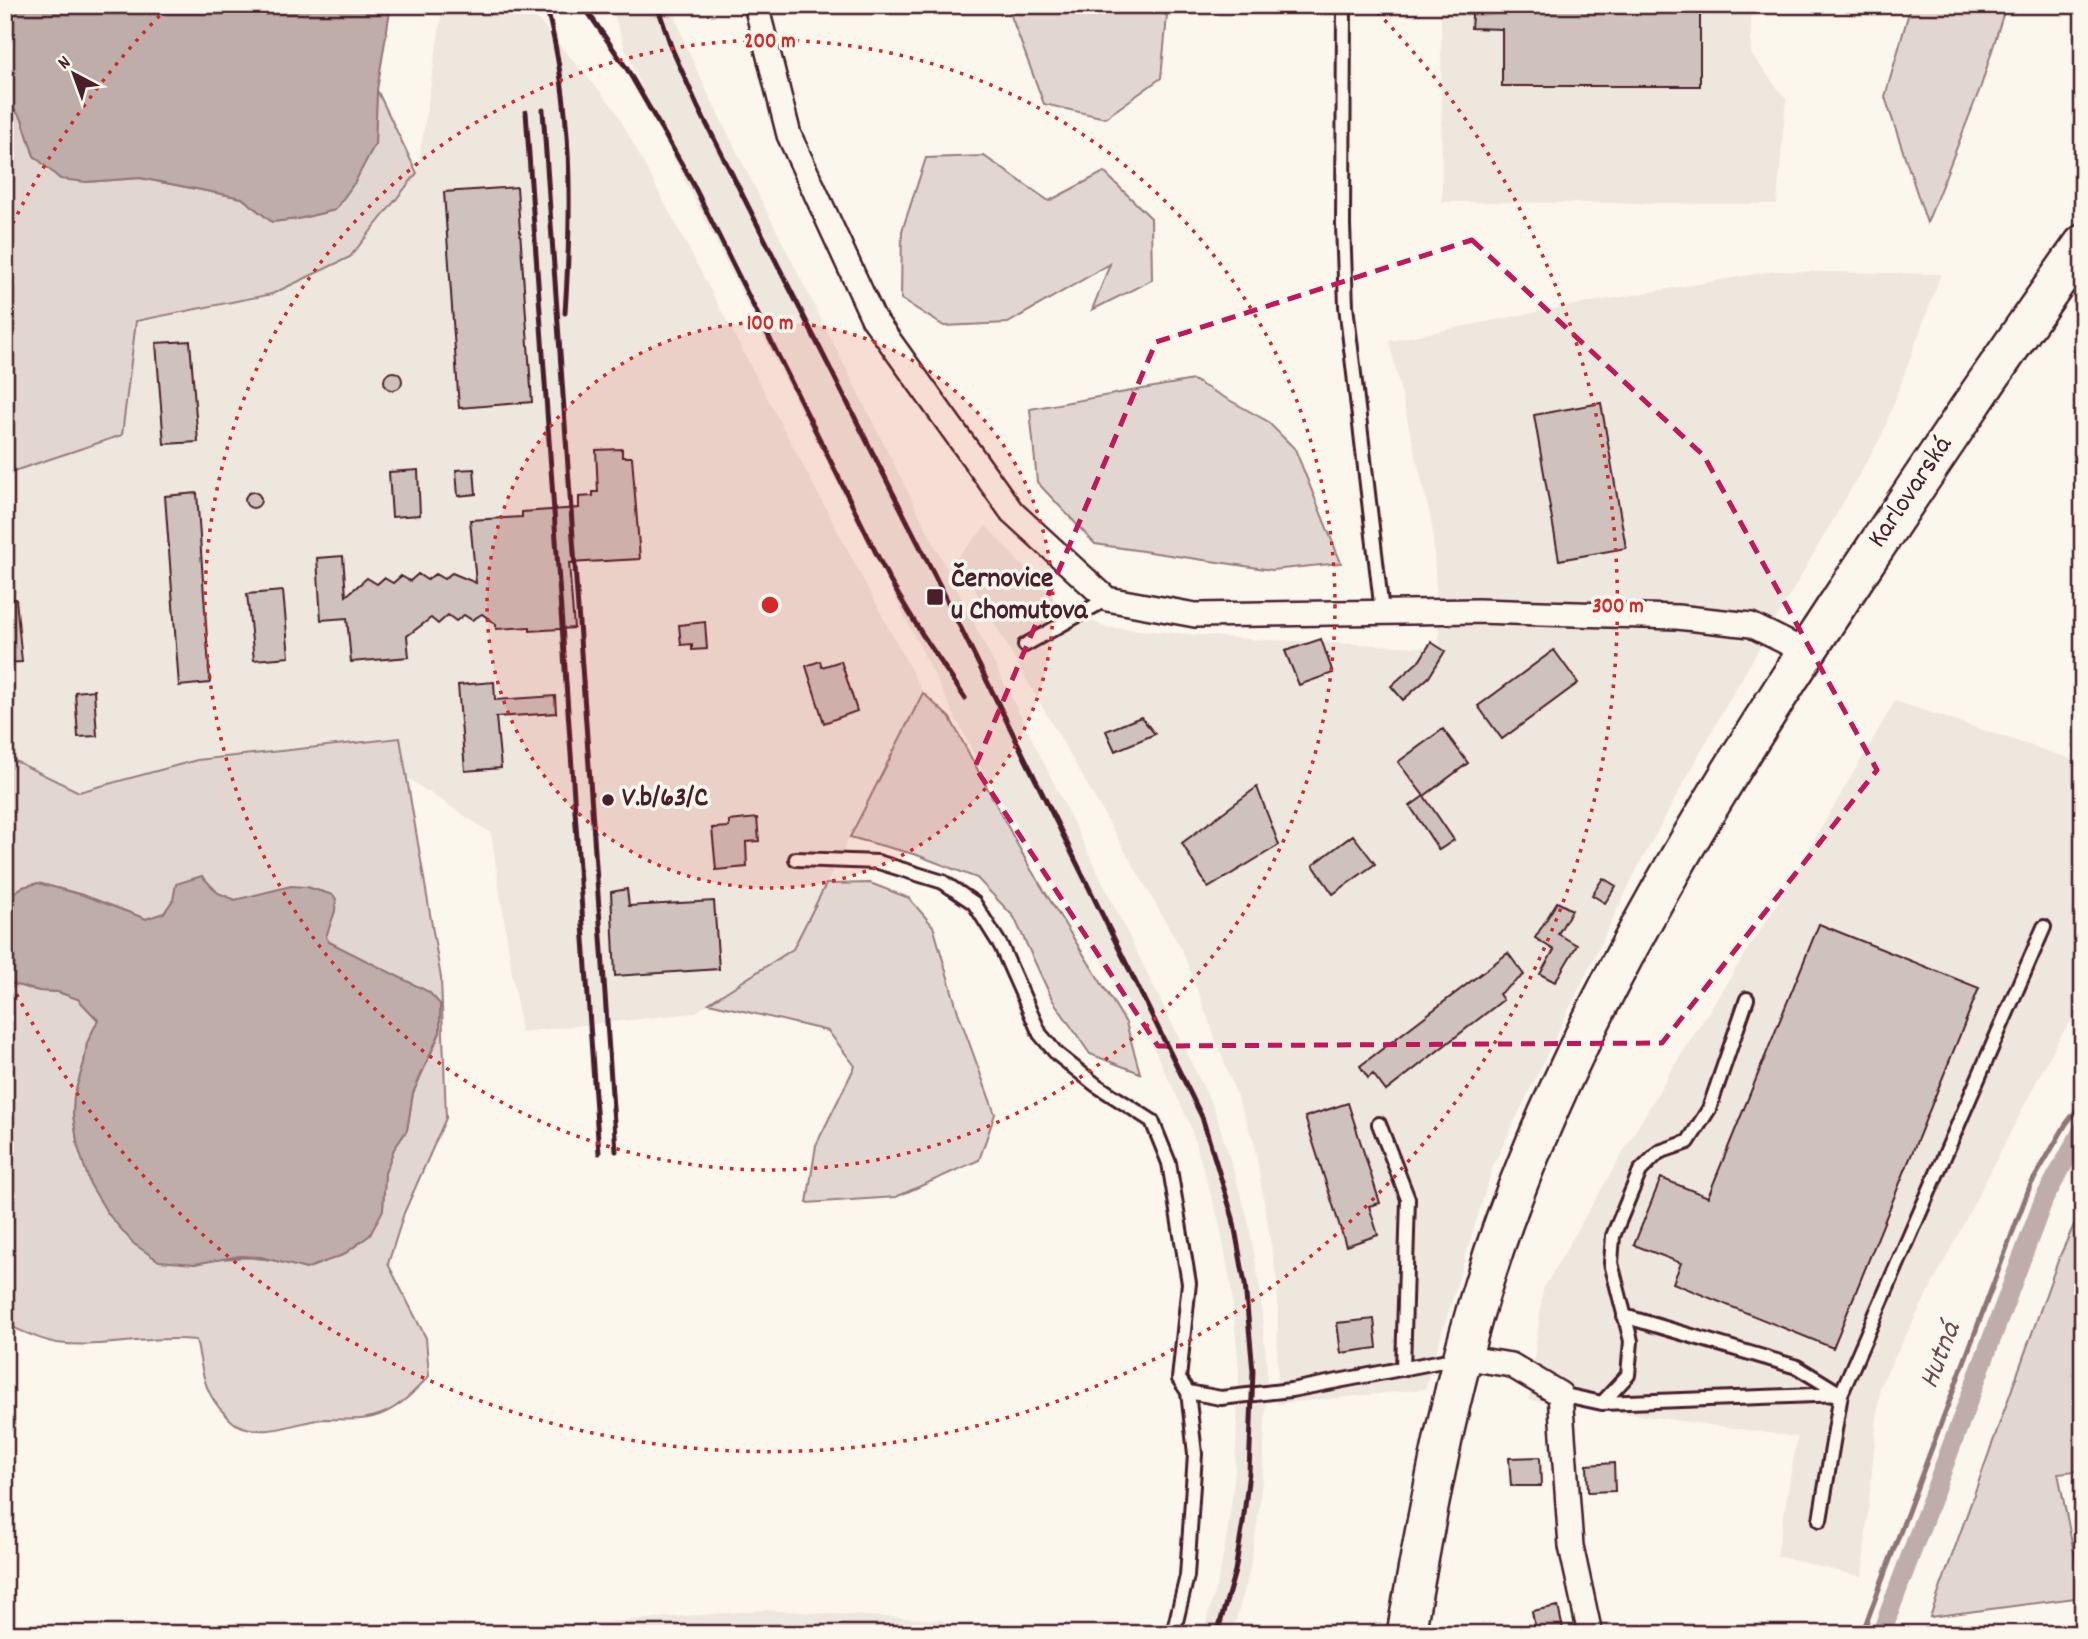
<svg xmlns="http://www.w3.org/2000/svg" width="2088" height="1639" font-family="Dekko,sans-serif">
  <style>
    .built { fill: #eee7de }
    .green { fill: #e2d7d0; stroke: #967b7e; stroke-width: 2 }
    .water { fill: #bfadaa; stroke: #907477; stroke-width: 2 }
    .lines { fill: none; stroke-linecap: round; stroke-linejoin: round }
    .stream { stroke: #907477; stroke-width: 5 }
    .canal { stroke: #bfadaa; stroke-width: 19 }
    .building { fill: #cfc2bc; stroke: #4a1f2b; stroke-width: 2 }
    .lane-casing { stroke: #4a1f2b; stroke-width: 18 }
    .street-casing { stroke: #4a1f2b; stroke-width: 28 }
    .primary-casing { stroke: #4a1f2b; stroke-width: 42 }
    .lane { stroke: #fbf7ec; stroke-width: 12 }
    .street { stroke: #fbf7ec; stroke-width: 23 }
    .primary { stroke: #fbf7ec; stroke-width: 37 }
    .rail { stroke: #4a1f2b; stroke-width: 5 }
    .marked { fill: none; stroke: #c2185b; stroke-width: 5; stroke-dasharray: 14 9; stroke-linejoin: round }
    .ring { fill: none; stroke: #d62828; stroke-width: 3.5; stroke-dasharray: 3.5 7 }
    .poi-dot { fill: #4a1f2b; stroke: #fbf7ec; stroke-width: 2.5 }
    .labels { text-anchor: middle; dominant-baseline: central; stroke-width: 7; stroke-linejoin: round; paint-order: stroke }
    .street-label { font-size: 28px; fill: #4a1f2b; stroke: #fbf7ec }
    .poi-label { font-size: 28px; font-weight: bold; fill: #4a1f2b; stroke: #fbf7ec; text-anchor: start }
    .water-label { font-size: 30px; font-style: italic; fill: #6d4a51; stroke: #fbf7ec }
    .centre { fill: #d62828; stroke: #fbf7ec; stroke-width: 3.5 }
    .ring-label { font-size: 21px; text-anchor: middle; font-weight: bold; fill: #d62828; stroke: #fbf7ec; stroke-width: 7; stroke-linejoin: round; paint-order: stroke }
  </style>
  <rect width="100%" height="100%" fill="#fbf7ec"/>
  <filter id="ink" filterUnits="userSpaceOnUse"><feTurbulence type="fractalNoise" baseFrequency=".0143" numOctaves="2"/><feDisplacementMap in="SourceGraphic" scale="14" xChannelSelector="R" yChannelSelector="G"/><feConvolveMatrix kernelMatrix="1 2 1 2 8 2 1 2 1" color-interpolation-filters="sRGB"/></filter>
  <g filter="url(#ink)">
    <path class="built" d="M443,5h82l90,104 308,584 -130,256 -99,64 -173,19 -30,-199 -84,-55 -7,-39 -203,21 -118,32 -74,-36v-282l117,-39 14,-114 136,-27 78,-37 67,-84z
      M611,5h61l13,39 26,56 325,647 179,364 32,104 12,66 8,89 -4,103 -6,52 -8,49 -17,60h-29l18,-66 8,-47 6,-50 4,-100 -8,-86 -12,-64 -30,-99 -46,-96 -163,-260 -316,-627 -40,-93z
      M1441,5h310v49l35,45 -9,105 -335,-2z
      M1773,271l168,3 -59,161 -155,269 -87,159 -147,303 -68,223 -148,15 1,-117 -24,-145 -71,-190 -226,-394 29,-32 63,69 54,32 146,12 191,9 -8,-123 -43,-184 168,-33z
      M1895,701l188,62v241l-25,36 -178,346 -18,191 -85,-21 20,-119 -268,-37 14,-111 126,-215 111,-175z
      M764,1610l178,10 19,14h-438l18,-7z"/>
    <path class="green" d="M1014,5h140l13,11 -6,62 -56,40 -61,-14 -34,-91z
      M1911,5h95l-25,81 -54,137 -42,-126z
      M377,90l40,83 -67,84 -78,37 -136,27 -14,114 -117,39v-377l17,22 12,37 52,26 54,-4 102,20 30,24 26,-3 37,-9 40,-66z
      M984,156l65,45 55,-29 47,46 1,62 -60,30 18,-46 -102,59 -64,3 -43,-27 1,-68 24,-73z
      M1193,380l74,41 28,28 46,114 -69,7 -177,-26 -58,-62 -7,-73z
      M923,693l27,25 80,150 96,155 14,50 -50,-19 -38,-55 -38,-82 -37,-39 -60,-23 -67,-18z
      M400,738l41,240 5,140 -42,95 -16,51 38,74 3,38c-14,15 -27,29 -45,37 -20,9 -38,6 -59,6 -30,2 -57,21 -89,5 -4,-2 -8,-7 -12,-11 -22,-22 -21,-44 -28,-73 -47,-5 -93,9 -139,3 -18,-3 -35,-12 -52,-19v-342l34,9 19,1 20,7 20,21 -11,23 -3,20 -10,33 -1,19 5,32 116,117c39,-10 74,-8 112,5l77,-59 2,-37 9,-24 13,-19 6,-37 27,-60 -1,-29 -11,-12 -99,-50 -4,-5 10,-26 -2,-16 -26,-8 -72,13 -17,-7 -45,7 -9,13 -18,6 -63,-24 -45,-12 -15,4 -18,11v-142l74,36 118,-32z
      M870,883l39,15 24,28 25,86 37,102 -16,46 -83,37 -89,6 9,-58 39,-79 -27,-35 -119,-28 84,-54 33,-65z
      M2083,1205v265l-25,3 25,124 -153,20 129,-359z"/>
    <path class="water" d="M9,5h382l-14,85 -2,54 -20,38 -20,28 -37,9 -26,3 -30,-24 -102,-20 -54,4 -26,-3 -26,-23 -12,-37 -17,-22v-83z
      M202,876l16,17 17,7 56,-14 16,1 26,8 3,4 -1,12 -9,26 3,5 100,50 11,12v28l-27,61 -6,37 -13,19 -9,24 -2,37 -13,25 -27,20 -37,14 -45,-12 -21,-1 -46,8 -35,-3 -25,-17 -26,-30 -18,-30 -12,-37 -5,-32 1,-19 10,-33 3,-20 11,-23 -20,-21 -20,-7 -19,-1 -34,-9v-84l18,-11 15,-4 45,12 63,24 18,-6 9,-13 3,-16z"/>
    <g class="lines">
      <path class="stream" d="M1862,1634l168,-448 36,-62 17,-22"/>
      <path class="canal" d="M1881,1634l163,-435 39,-70"/>
    </g>
    <path class="building" d="M1473,5h227v81h-198v-57l-31,-1z
      M517,187l15,215 -73,6 -15,-216z
      M190,341l8,101 -34,2 -8,-101z
      M384 381a9 9 0 1 1 18 0a9 9 0 1 1-18 0Z
      M1601,403l25,145 -67,12 -25,-145z
      M622,449v8h10l8,102 -71,4 5,65 -44,3v-4l-34,2v-5l-14,-10 -10,6 -8,-5 -8,6 -8,-6 -10,9 -7,-6 -24,18 2,21 -58,5 -4,-44 -26,2 -4,-62 26,-2 3,40 21,-18 10,6 7,-6 9,5 8,-7 9,5 8,-7 9,6 8,-6 9,5 8,-6 24,10 -6,-63 52,-3v-5l57,-4v-11l14,-1v-4h5l-2,-42z
      M474,469l2,25 -18,2 -2,-26z
      M418,470l2,45 -28,2 -3,-45z
      M245 500a8 8 0 1 1 16 0a8 8 0 1 1-16 0Z
      M197,493l13,190 -31,3 -14,-190z
      M283,591l6,66 -35,3 -7,-66z
      M5,599h11l6,63 -17,1z
      M705,622l2,27 -15,1v-6l-11,1 -2,-20z
      M1321,639l12,34 -34,12 -14,-34z
      M1431,642l14,9 -16,26 -26,23 -12,-14 29,-26z
      M1554,650l24,33 -76,56 -24,-33z
      M820,661l2,6 19,-6 16,50 -33,12 -18,-57z
      M494,682l1,18 60,-4 1,17 -60,4 5,51 -36,3 -7,-86z
      M94,690l3,46 -19,1 -3,-45z
      M1141,717l14,17 -40,17 -9,-20z
      M1443,729l25,34 -44,33 -26,-34z
      M1257,787l22,58 -71,43 -26,-45z
      M1424,796l30,44 -15,10 -29,-44z
      M757,818l2,23 -13,1 1,25 -31,3 -4,-42 17,-1v-6z
      M1353,835l22,29 -42,30 -20,-29z
      M1603,878l13,8 -11,17 -13,-8z
      M627,889l2,17 85,-5 5,68 -104,7 -4,-84z
      M1557,902l15,8 -14,24 19,11 -22,37 -15,-8 14,-24 -19,-12z
      M1819,924l160,64 -146,360 -160,-65 8,-20 -47,-18 27,-67 47,19z
      M1508,953l16,22 -25,19 4,6 -117,91 -13,-17 -5,4 -8,-12z
      M1348,1103l32,100 -11,3 9,29 -32,11 -41,-129z
      M1374,1319l3,29 -36,5 -4,-30z
      M1540,1457l1,29h-30l-2,-28z
      M1614,1463l1,28 -27,1 -1,-27z
      M1558,1606l6,28h-28l-4,-23z"/>
    <g class="lines">
      <defs>
        <path id="lane" d="M1344,5l-1,220 3,81 36,306
          M1025,645l82,-46
          M796,859l82,3 65,20 31,21 27,43 39,88 17,20 39,31 56,36 17,42 20,120 -10,96 9,13 33,6 70,-8 167,-32
          M1379,1124l29,75 -5,170
          M1624,1316l173,51 44,27 203,-467
          M1560,1394l42,9 26,-28 3,-34 -20,-78 2,-27 27,-65 19,-19 29,-10 21,-33 38,-110
          M1602,1403l239,-9 -21,126
          M1173,1634l14,-58 8,-122 -7,-62"/>
        <path id="street" d="M756,5l33,130 84,183 139,194 95,87 88,16 283,-4 199,6 74,8 55,27
          M1462,1357l49,8 49,29 11,152 19,88"/>
        <path id="primary" d="M1406,1634c24,-139 50,-279 98,-412 84,-230 218,-444 353,-647 74,-111 148,-222 226,-331"/>
      </defs>
      <use href="#lane" class="lane-casing"/>
      <use href="#street" class="street-casing"/>
      <use href="#primary" class="primary-casing"/>
      <use href="#lane" class="lane"/>
      <use href="#street" class="street"/>
      <use href="#primary" class="primary"/>
      <path class="rail" d="M546,5c27,103 26,202 19,308
        M583,5l44,64 65,113 198,399 32,53 43,64
        M657,5l15,44 26,58 247,489 257,521 31,101 12,66 8,87 -4,101 -6,51 -8,48 -18,63
        M543,110l73,1041
        M526,112l73,1041"/>
    </g>
  </g>
  <path class="marked" d="M1472,240l232,216 173,314 -215,273 -504,3 -183,-279 181,-425z"/>
  <circle cx="770" cy="605" r="283" fill="#d62828" fill-opacity=".12"/>
  <g class="ring">
    <circle cx="770" cy="605" r="283"/>
    <circle cx="770" cy="605" r="565"/>
    <path d="M8 233A848 848 0 0 1 170 5M1370 5A848 848 0 1 1 8 977"/>
  </g>
  <g class="poi-dot">
    <rect x="926" y="588" width="18" height="18" rx="3.5"/>
    <circle cx="608" cy="800" r="7"/>
  </g>
  <g class="labels">
    <g class="street-label">
      <text transform="translate(1912 493) rotate(-56)">Karlovarská</text>
    </g>
    <g class="poi-label">
      <text x="951" y="581">Černovice<tspan x="951" dy="32">u Chomutova</tspan></text>
      <text x="622" y="800">V.b/63/C</text>
    </g>
    <g class="water-label">
      <text transform="translate(1942 1356) rotate(-69)">Hutná</text>
    </g>
  </g>
  <circle cx="770" cy="605" r="10" class="centre"/>
  <g class="ring-label">
    <text x="770" y="47">200 m</text>
    <text x="770" y="329">100 m</text>
    <text x="1618" y="612">300 m</text>
  </g>
  <rect width="2088" height="1639" fill="none" stroke="#fbf7ec" stroke-width="28"/>
  <rect x="14" y="14" width="2060" height="1611" fill="none" stroke="#4a1f2b" stroke-width="2.5" filter="url(#ink)"/>
  <g transform="translate(74 74) rotate(319)" stroke="#fbf7ec" stroke-width="5" paint-order="stroke">
  <path d="M0-5L12 26L0 18L-12 26Z" fill="#4a1f2b"/>
  <text y="-10" font-size="19" font-weight="bold" text-anchor="middle" fill="#4a1f2b">N</text>
  </g>
</svg>
